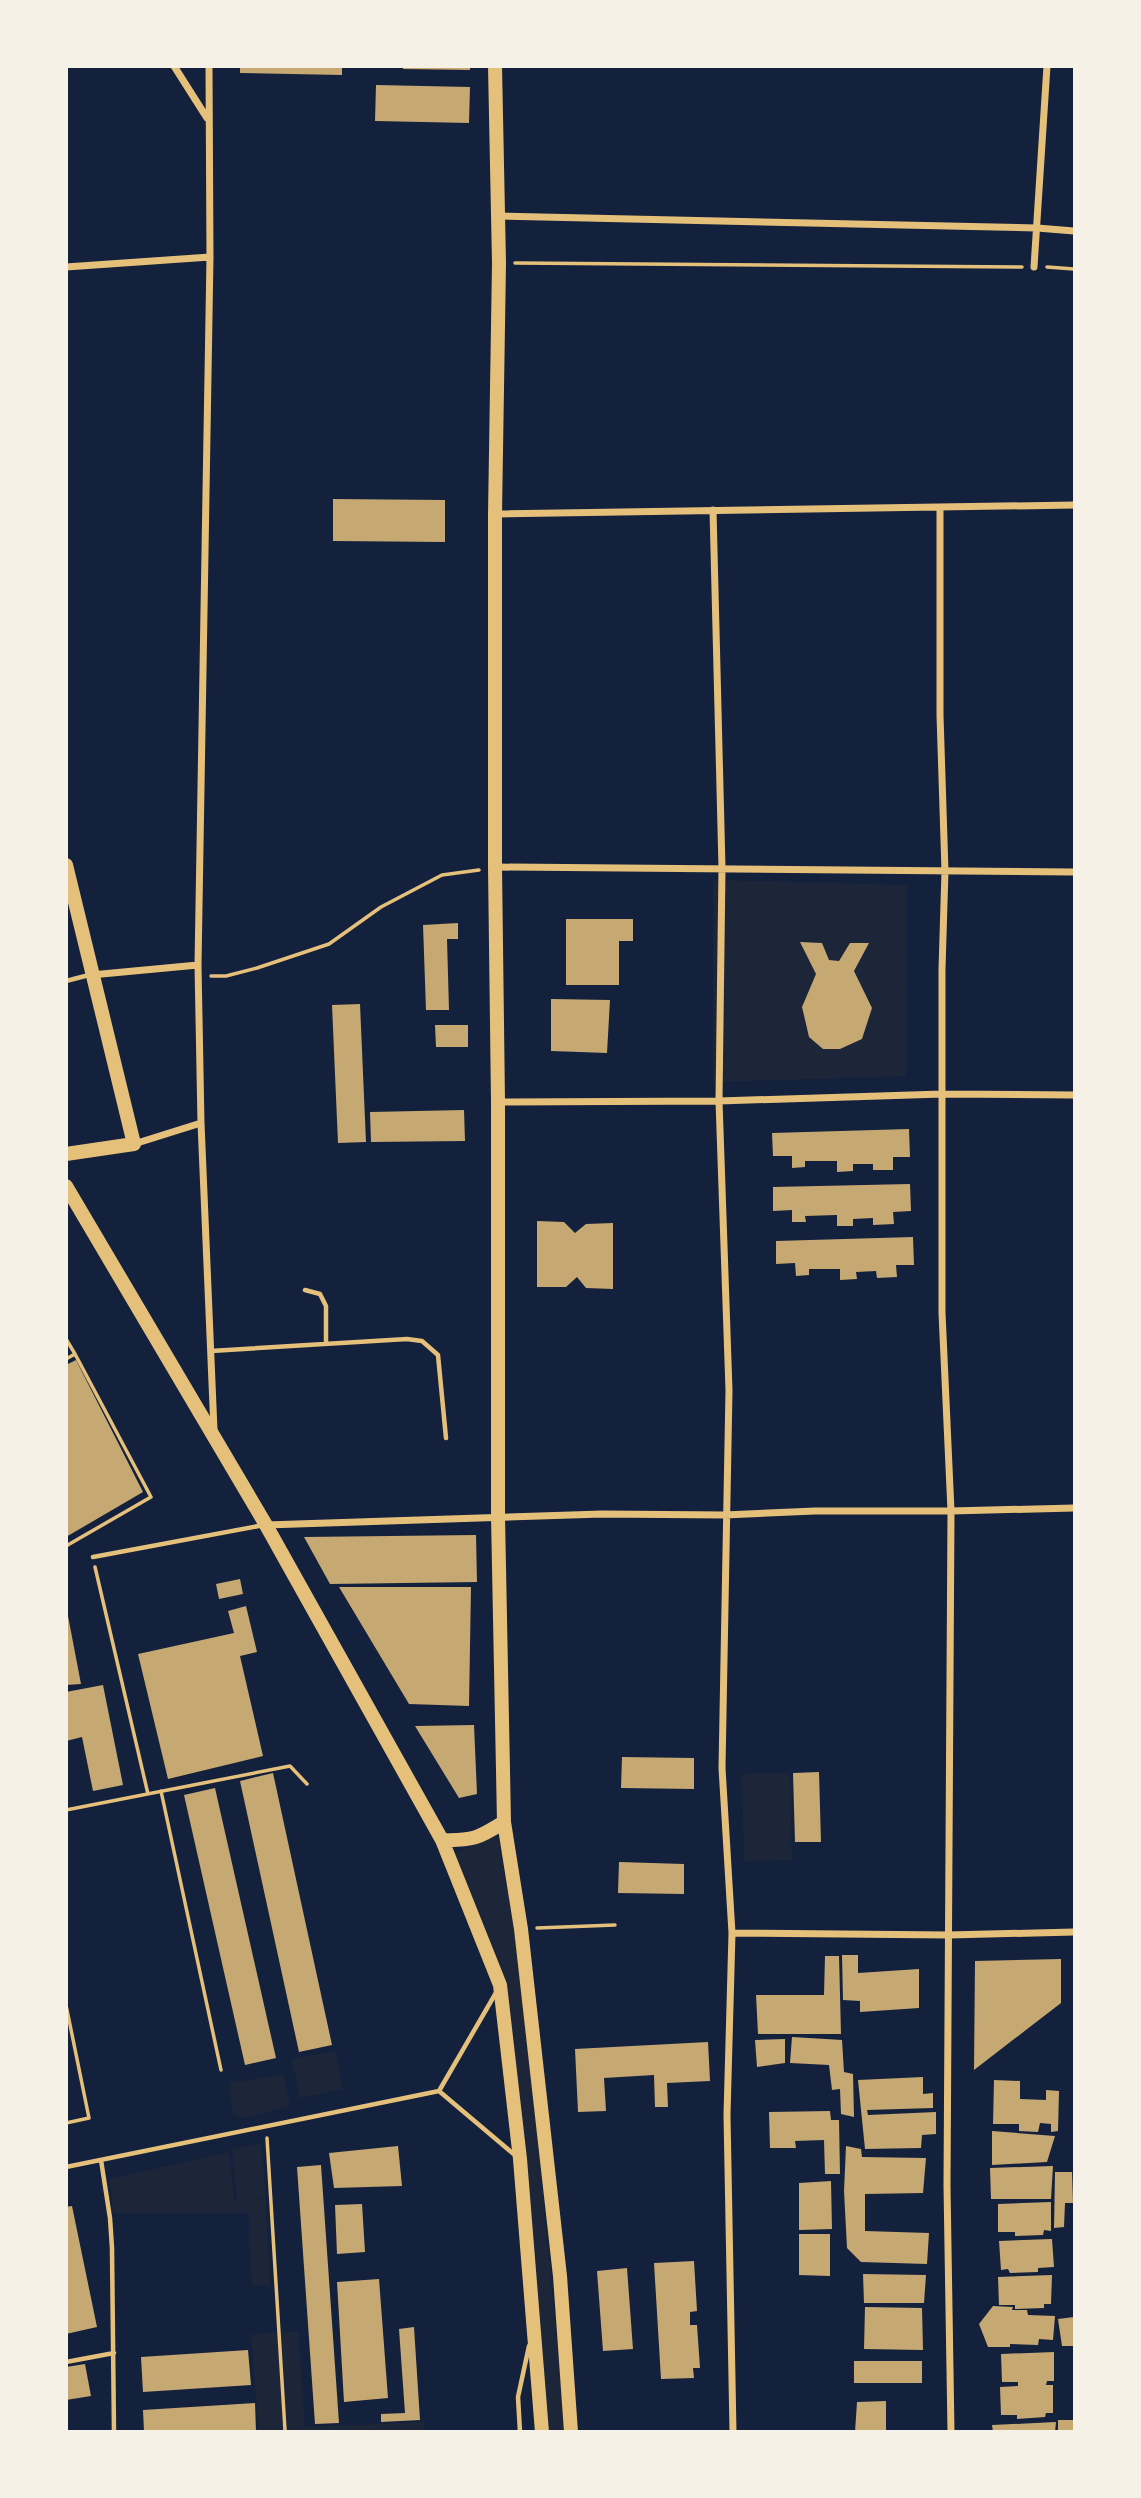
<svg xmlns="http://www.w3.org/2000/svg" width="1141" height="2498" font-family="'Archivo Narrow',sans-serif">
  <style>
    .green { fill: #1d2539; fill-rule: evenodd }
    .building { fill: #c6a872 }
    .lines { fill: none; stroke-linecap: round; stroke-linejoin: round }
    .path { stroke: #e5c07b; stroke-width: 3.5 }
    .service { stroke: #e5c07b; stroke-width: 4.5 }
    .minor { stroke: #e5c07b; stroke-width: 7 }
    .primary { stroke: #e5c07b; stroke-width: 14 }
  </style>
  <rect width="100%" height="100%" fill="#14213d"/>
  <path class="green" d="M713,880l194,5 -1,191 -193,6zM800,942l22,1 7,17 10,1 29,-18 -14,28 18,37 -10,32 -22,9h-16c-31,-26 -22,-43 -8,-75z
    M790,1773l2,87 -48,1 -2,-87z
    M497,1835l17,88 24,217 27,291h-21l-39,-446 -52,-131z
    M335,2051l8,38 -43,9 -8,-39z
    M283,2074l7,32 -47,12 -10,-4 -4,-33 8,1z
    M261,2143l5,55 -15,1h15l4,86 -18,1 -4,-73h-135l-3,-34 119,-27 5,47 3,1 -5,-51z
    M298,2331l7,96 119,-5v9h-165l-8,-96z"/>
  <path class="building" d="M240,66h102v9l-102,-2z
    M403,66h67v4l-67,-1z
    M376,85l94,2 -1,36 -94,-2z
    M333,499l112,1v42l-112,-1z
    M566,919h67v22h-14v44h-53z
    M458,923v16h-11l2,71h-23l-3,-85z
    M800,942l22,1 7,17 10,1 11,-18h19l-15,28 18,37 -10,31 -22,10h-17l-14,-12 -7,-30 14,-33z
    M551,999l59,1 -3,53 -56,-2z
    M360,1004l6,138 -28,1 -6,-138z
    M435,1025h33v22h-32z
    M464,1110l1,31 -94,1 -1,-30z
    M909,1129l1,28h-17v13h-20v-6h-20v7l-16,1v-11h-32v6l-13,1v-12h-19l-1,-23z
    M910,1184l1,27 -18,1 1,12 -21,1v-7l-20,1v7h-16v-11l-32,1 1,6h-14v-12l-19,1v-24z
    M537,1221l27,1 11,11 11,-9 27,-1v66l-27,-1 -9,-11 -11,10h-29z
    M913,1237l1,28h-18l1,12 -20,1 -1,-7 -20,1 1,7 -17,1v-11h-31v6l-13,1 -1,-13 -19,1v-23z
    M76,1360l67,132 -77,45v-172z
    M476,1535l1,47 -147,2 -26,-47z
    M240,1579l3,15 -24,5 -3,-15z
    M339,1587h132l-2,119 -60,-2z
    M246,1606l11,46 -17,4 23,100 -95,23 -30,-125 96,-21 -6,-22z
    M66,1616h2l13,68 -15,1z
    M103,1685l20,100 -30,6 -11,-54 -16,4v-49z
    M474,1725l3,69 -18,4 -44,-72z
    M622,1757l72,1v31l-73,-1z
    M819,1772l2,70h-26l-2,-69z
    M273,1773l59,272 -33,7 -59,-271z
    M215,1788l61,270 -31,7 -61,-270z
    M619,1862l65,2v30l-66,-1z
    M842,1955h16v18l61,-4v39l-59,4v-11l-17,-1z
    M825,1956h14l2,78h-83l-2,-39h68z
    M1061,1959v44l-87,67 1,-109z
    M792,2037l50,3 2,32 9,2 1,43 -13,-3 -1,-25 -8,1 -3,-25 -39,-2z
    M785,2039v24l-28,4 -2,-27z
    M708,2042l2,39 -43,2 1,24h-13l-1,-32 -50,3 2,33 -28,1 -3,-63z
    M923,2077v17l10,-1v15l-66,2 1,5 68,-3v22l-14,1 -1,13 -56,1 -7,-69z
    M994,2080l26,1v18l26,1v-10l13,1 -1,40 -7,1v-8l-11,-1 -2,9 -19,-1v-7h-26z
    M830,2111l1,9h8l1,54h-15l-1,-34 -29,1 1,7h-26l-1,-36z
    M992,2131l63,5 -8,26 -55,3z
    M398,2146l4,40 -68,2 -5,-35z
    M846,2146l15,3 1,8 64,1 -3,35 -58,1v37l64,2 -2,31 -66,-2 -14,-14 -3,-57z
    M321,2165l18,258 -24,1 -18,-257z
    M1053,2166l-2,33h-60l-1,-31z
    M1055,2172h17l1,31h-8l-1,24 -10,1z
    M831,2181l1,48 -33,1v-47z
    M1051,2202v29l-7,-1 -1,5 -28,1v-4h-17v-28z
    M362,2204l3,48 -28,2 -2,-49z
    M72,2206l25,121 -31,7v-127z
    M799,2234h31v42l-31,-1z
    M1052,2239l2,28 -16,1v4l-28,1 -2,-4 -7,1 -2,-29z
    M694,2261l3,50 -7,1v13h7l3,43h-7l1,10 -33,1 -7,-116z
    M627,2268l6,81 -30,2 -6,-80z
    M863,2274l63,1 -2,28h-60z
    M1052,2275l-1,29h-7v4l-29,1v-4h-16l-1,-28z
    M379,2279l9,119 -44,4 -7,-120z
    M993,2306l20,1 -1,3h15l1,5 27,1 -2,24 -14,-1 -1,6 -28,-1v3h-22l-9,-23z
    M865,2307l57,1 1,42 -59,-1z
    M1074,2317v29h-12l-4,-27z
    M414,2327l6,93 -39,2v-8l24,-1 -6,-84z
    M248,2350l3,35 -108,7 -2,-35z
    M1054,2352v29h-7l-1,4h7v28h-7l-1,4 -28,2v-4h-16l-1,-28 18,-1v-4h-16l-1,-28z
    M854,2361h68v22h-68z
    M85,2364l6,32 -25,4v-33z
    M886,2401v31h-31l2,-30z
    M255,2403l1,29h-112l-1,-22z
    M1058,2420h16v12h-16z
    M1056,2422l-1,10h-62l-1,-7z"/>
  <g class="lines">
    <path class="path" d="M515,263l507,4
      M1047,267l27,2
      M211,976h15l31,-8 72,-24 52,-37 61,-32 37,-5
      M66,1339l9,15
      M66,1359l9,-5 76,143 -85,49
      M95,1567l53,227
      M161,1791l60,279
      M66,1810l224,-44 17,18
      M537,1928l78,-3
      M66,2005l23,113 -23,5
      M267,2138l18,292"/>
    <path class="service" d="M66,981l23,-6
      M305,1290l15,4 6,12v37
      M211,1351l196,-12 15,2 16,14 8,83
      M93,1557l171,-32
      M439,2091l77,65
      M101,2160l9,58 2,30 2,184
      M66,2167l373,-76 58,-100
      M66,2362l48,-9
      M520,2432l-2,-35 11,-51"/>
    <path class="minor" d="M174,66l33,52
      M209,66l1,191 -12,708 3,158 13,307
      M498,216l539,12 37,3
      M66,267l144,-10
      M1034,267l13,-201
      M940,508v207l5,156 -3,98v344l9,198 -4,675 4,246
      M713,510l9,358 -3,233 10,289 -7,378 10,165 -5,182 6,317
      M495,514l579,-9
      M495,867l579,5
      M91,975l107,-10
      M498,1102l221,-1 223,-7 132,1
      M134,1144l67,-21
      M266,1525l336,-11 123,1 90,-4h136l123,-3
      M732,1933l217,2 125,-3"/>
    <path class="primary" d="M495,66l4,197 -4,251v353l3,235v414l6,306 17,107 39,347 11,156
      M66,865l68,279 -68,10
      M66,1186l200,339 176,315 58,145 20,174 22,273
      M442,1840c30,1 37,-2 62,-18"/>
  </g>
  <rect width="1141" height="2498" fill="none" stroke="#f6f1e7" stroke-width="136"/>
</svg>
